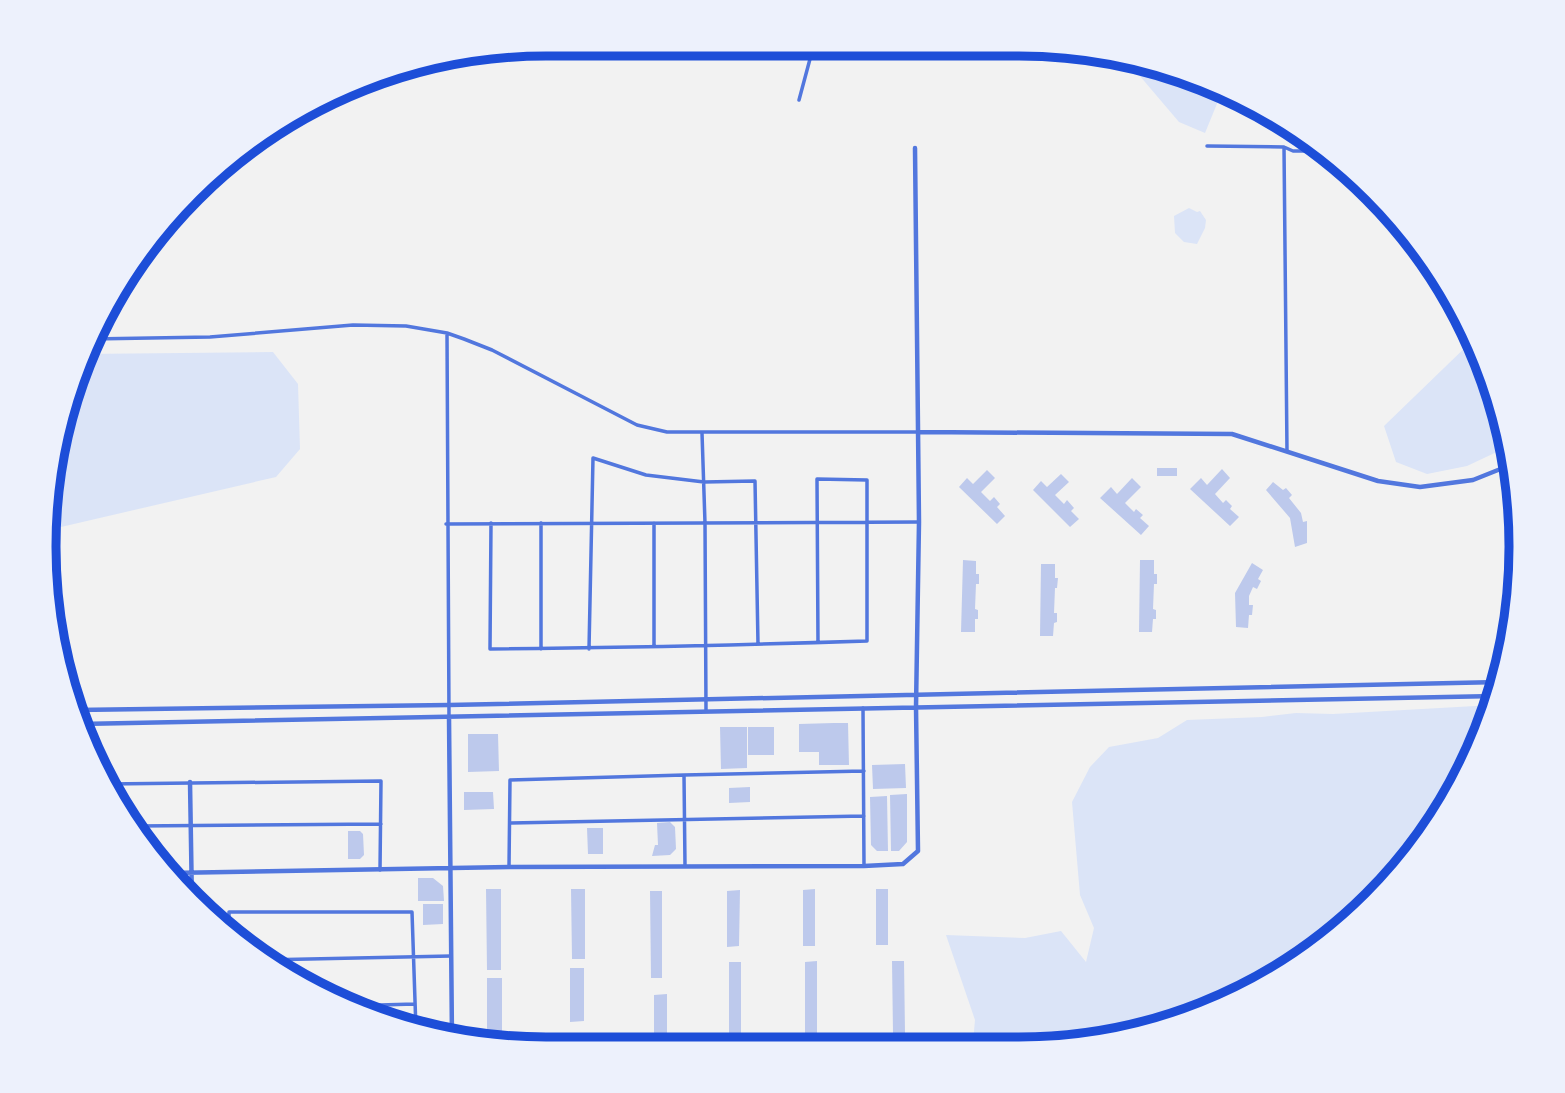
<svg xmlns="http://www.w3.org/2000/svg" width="1565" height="1093" font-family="Poppins,sans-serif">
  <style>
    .green { fill: #dbe4f7 }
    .building { fill: #bdc9ec }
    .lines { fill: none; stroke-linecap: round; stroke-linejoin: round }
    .minor { stroke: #5277de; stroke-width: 3.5 }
    .tertiary { stroke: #5277de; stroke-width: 4.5 }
    .rim { fill: none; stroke: #1d4ed8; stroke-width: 9 }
  </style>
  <rect width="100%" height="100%" fill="#f2f2f2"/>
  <path class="green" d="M1122,55l101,34 -18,44 -26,-11z
    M1189,208l8,4 3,-1 6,9 -1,8 -8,16 -13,-2 -9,-9 -1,-17z
    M1475,338l8,16 21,68 -3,28 -34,16 -40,8 -31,-12 -12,-36z
    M273,352l25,32 2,65 -24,28 -215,50h-11l-2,-46 34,-127z
    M1493,705l-10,34 -47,87 -62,76 -133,95 -125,43 -143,2 2,-22 -29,-85 79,3 36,-7 25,31 8,-34 -14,-33 -8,-93 18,-35 19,-20 49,-9 29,-18 75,-3 34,-4 37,1z"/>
  <path class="building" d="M1157,468h20v8h-20z
    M1222,469l8,9 -15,16 8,9 3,-3 6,6 -2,3 9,8 -9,9 -40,-37 11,-11 6,7z
    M987,470l8,8 -14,14 9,9 4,-4 6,7 -3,3 8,9 -8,8 -38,-37 8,-9 6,6z
    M1061,474l8,8 -14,13 9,9 3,-4 7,8 -3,3 8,8 -9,8 -37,-37 8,-9 6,6z
    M1132,478l9,9 -16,16 9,9 2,-3 7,6 -3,3 9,8 -8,9 -41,-37 11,-11 6,7z
    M1273,482l10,8 3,-2 6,7 -3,3 12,15 2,9 4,-1v22l-12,4 -5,-29 -24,-28z
    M963,560l13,1v13h3v10h-3l-1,25 3,1v9h-3v13h-14z
    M1140,560h14v14h3v10h-3l-1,25 3,1v9h-3l-1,13h-13z
    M1252,563l11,7 -5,9 3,2 -4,8 -4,-2 -4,9v9h4l-1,10h-3l-1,13 -12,-1 -1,-34z
    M1041,564h14v14h3l-1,10h-2l-1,25h3v9l-3,1 -1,13h-13z
    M834,723h14l1,42h-30v-13h-20v-28z
    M720,727h27v41l-26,1z
    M748,727h26v28h-26z
    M468,734h30l1,37 -31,1z
    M905,764l1,24 -33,1 -1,-24z
    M750,787v15l-21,1v-15z
    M464,792h29l1,17 -30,1z
    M907,794v48l-8,9h-8l-1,-56z
    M887,796l1,55h-11l-6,-6 -1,-48z
    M670,822l5,5 1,22 -6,6 -18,1 3,-11h3l-1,-22z
    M587,828h16v26h-15z
    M348,831h12l3,3 1,21 -4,4h-12z
    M418,878h15l10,8 1,15h-26z
    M486,889h15v81h-14z
    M571,889h14v70h-13z
    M815,889v57h-12v-56z
    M876,889h12v56h-12z
    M740,890l-1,56 -12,1v-56z
    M650,891h12v87h-11z
    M423,904h20v20l-20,1z
    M817,961v84h-12v-83z
    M892,961h12l1,72h-12z
    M729,962h12v84h-12z
    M570,968h14v53l-14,1z
    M487,978h15v54h-15z
    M667,994v53h-13v-52z"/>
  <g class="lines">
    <path class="minor" d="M799,100l11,-41v-11
      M1207,146l77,1 9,4h25
      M1284,147l3,304
      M447,333l2,383
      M91,339l119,-2 143,-12 53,1 41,7 17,6 28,11 145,75 30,7h251
      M702,433l3,90 1,188
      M491,523l-1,126c126,-1 251,-4 377,-8v-161l-50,-1 1,163
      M541,523v126
      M654,523v122
      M446,524l473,-2
      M589,649l4,-191 53,17 58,7 51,-1 3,163
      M863,708l1,158
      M684,775l180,-4
      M107,784l274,-3 -1,89
      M511,823l353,-7
      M136,826l245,-2
      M509,867l1,-87 174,-5 1,91
      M229,934v-22h183l4,118
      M262,960l189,-4
      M344,1006l71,-2"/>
    <path class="tertiary" d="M918,432l314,2 146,47 42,6 53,-7 40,-16
      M76,710l373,-5 1051,-23
      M449,717l3,323
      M80,724l1416,-28
      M190,782l2,121
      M170,873l339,-6 355,-1 39,-2 15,-13 -2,-144 3,-185 -4,-374"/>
  </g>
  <path d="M0 0H1565V1093H0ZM546 56H1019A490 490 0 0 1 1509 546V547A490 490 0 0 1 1019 1037H546A490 490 0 0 1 56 547V546A490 490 0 0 1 546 56Z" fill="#edf1fc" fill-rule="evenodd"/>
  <path class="rim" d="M546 56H1019A490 490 0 0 1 1509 546V547A490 490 0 0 1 1019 1037H546A490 490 0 0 1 56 547V546A490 490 0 0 1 546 56Z"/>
</svg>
